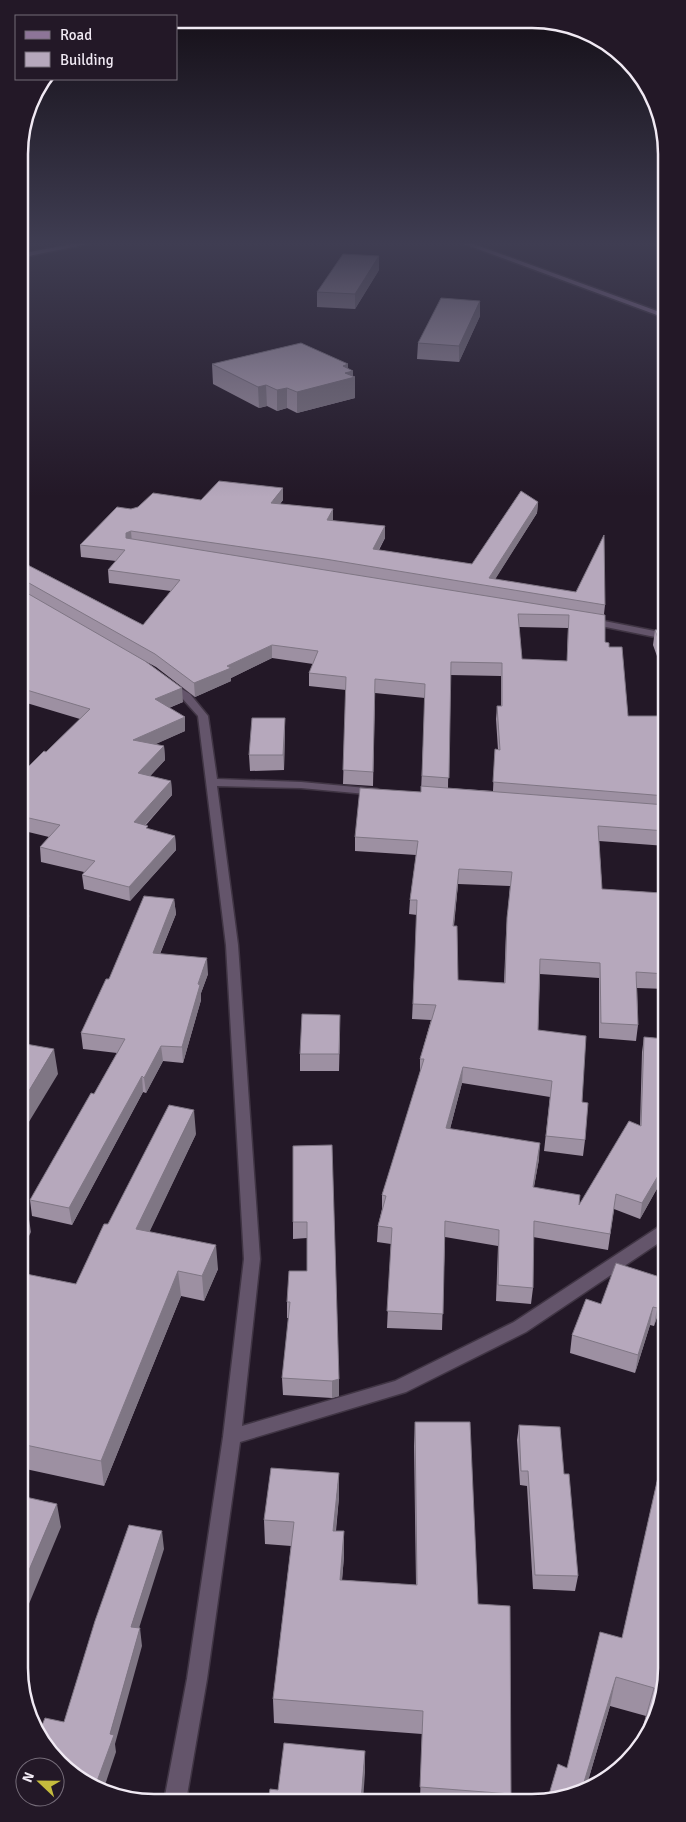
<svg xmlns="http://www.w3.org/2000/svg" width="686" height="1822" font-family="Signika,sans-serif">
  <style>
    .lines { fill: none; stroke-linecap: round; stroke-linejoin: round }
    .street-casing { stroke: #403544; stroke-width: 3 }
    .secondary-casing { stroke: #403544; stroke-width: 3 }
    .street { fill: #64556b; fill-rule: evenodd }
    .secondary { fill: #8d7598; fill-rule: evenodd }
    .wall { fill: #9d90a2; fill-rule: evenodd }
    .shaded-wall { fill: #7f7684 }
    .building { fill: #b6a8bc; stroke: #7f7684; fill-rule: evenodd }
    .rim { fill: none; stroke: #f0e9f3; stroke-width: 2.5 }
  </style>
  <rect width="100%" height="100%" fill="#231827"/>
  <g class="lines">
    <defs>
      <path id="street" d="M589,618l76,15v6l-79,-16 -2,-2z
        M169,681l21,13 18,22 9,63 84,3 76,7 6,3 -6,3 -76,-7 -84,-2 21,159 22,314 -18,167 153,-45 119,-59 146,-96 6,-2v14l-140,94 -120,60 -166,50 -33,237 -21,122h-22l23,-122 36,-242 21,-178 -18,-314 -28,-229 -16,-18 -17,-12 -1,-2z"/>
      <path id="secondary" d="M83,242h14l-78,16v-4z
        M459,242h9l197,72v4z
        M20,913h6l2,3 -4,5 -4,1z"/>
    </defs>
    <use href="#street" class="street-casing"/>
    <use href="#secondary" class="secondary-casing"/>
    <use href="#street" class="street"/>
    <use href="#secondary" class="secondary"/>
  </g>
  <path class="wall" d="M379,270l-24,39 -38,-2v-15z
    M480,316l-21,46 -42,-3 1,-16z
    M212,364l136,4 5,8 2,1v21l-58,15 -10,-5 -10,3 -10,-5 -8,2 -46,-24z
    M201,500h82l-3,4 53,5v12l52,5v12l-6,12 93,14 66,-62 -1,11 -42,66 110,26 -1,9 1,28 4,5 19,69h38v130l-67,-5 3,48 58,4 1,-7h5v103l-29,-1 1,37 -2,16 -37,-3v-60l-59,-4 -2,56 44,72 3,38 -2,16 -39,-5 6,-54 -88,-14 -12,46 89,30 -5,28 45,18 61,-80 2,-73 2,-15 22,2v148l-7,-2 -19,34 -26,-10 -6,41 -75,-13v51l-2,16 -35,-3 2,-55 -53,-9 -3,93 -55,-2 4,-84 -14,-2 1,-16 4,-17v-14l38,-121v-15l11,-39 -19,-1 5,-104 -8,-1 1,-14 6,-45 -61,-4v-14l66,-45 4,-94 -50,-5 -2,93 -30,-2 3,-94 -37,-4v-13l4,-9 -41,-6 -41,20v3l-36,16 -39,-30 -28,-15 55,50 -14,6 16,9v14l-30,13 9,2 1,14 -15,16 21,5 1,14 -26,30 2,4 27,7 1,14 -46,51 -46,-12 -2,-14 2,-3 -43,-10 -1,-15 9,-10 -29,-7v-55l26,-23 34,-33 -60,-18v-140l123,64 28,-34 -62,-8 -1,-13 8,-9 -35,-4 -1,-12 51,-36zM519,627l49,1 -1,33 -45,-2zM450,675l51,1v30h-4l-1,13 2,31 -3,-1 -2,42 -45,-3zM458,884l52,2 -4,47 -2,50 -46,-3 -4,-54z
    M665,545v13h-2l1,-10z
    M655,630h10v40h-3l-9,-25z
    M285,718l-1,52 -34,1 -1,-16z
    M174,899l2,15 -16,40 48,20 -7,19v7l-18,63 -20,-2 -17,32 -3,-1 -71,133 -40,-9 -2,-16 64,-106 23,-41 -34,-4 -2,-16 28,-54z
    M340,1032l-1,39h-39v-17z
    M196,1134l-47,98 69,37 -14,32 -23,-5 -77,190 -83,-18v-195l55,11 32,-60z
    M293,1146l46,233v17l-7,2 -49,-3 -1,-17 7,-60h-2v-16l20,-31v-33l-14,1z
    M666,1279l-2,17 -10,30 -4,-1 -15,48 -65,-20 2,-18 29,-31z
    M415,1422l63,182 33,190 -1,7h-90l2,-67 -148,-11 -1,-24 18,-153 -26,-2 -1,-24 75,-23 -3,34h8v25l-2,24 74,5 -2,-139z
    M519,1425l45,49 14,102 -3,15 -42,-2 -6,-103 -7,-1 -3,-45z
    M665,1446l-8,274 -21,34 10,-38 -36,-10 -25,85 -26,10 8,-33 55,-130z"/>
  <path class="shaded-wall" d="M379,256v14l-24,39v-15z
    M480,301v15l-21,46v-16z
    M348,364v8l5,-1v7l2,-1v21l-58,15v-21l46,-26z
    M266,385l1,21 -8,2 -1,-21z
    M287,388v20l-10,3v-21z
    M283,488v12l-12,15v-12z
    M538,502l-1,11 -46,73 -2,-8z
    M333,509v12l-6,-1z
    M385,526v12l-13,23 1,-12z
    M131,531l1,12 -6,-5v-5z
    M272,645v13l-41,20v3l-36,16 -1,-14 33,-17z
    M182,688l1,14 -27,11 -1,-14z
    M185,717v14l-51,23 -1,-14z
    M285,718v15l-1,37 -1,-15z
    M164,746l1,14 -25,27 -2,-14z
    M171,781l1,14 -37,41 -1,-14z
    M175,836l1,14 -46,51 -1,-14z
    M459,869l-1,15 -6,57 1,-15z
    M174,899l2,15 -22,54 -1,-15z
    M207,958l1,16 -7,19v7l-18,63 -1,-16 16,-63z
    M161,1046l2,15 -17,32 -2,-15z
    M54,1049l4,25 -37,61v-31z
    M463,1067l-1,16 -16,61v-16z
    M142,1076l1,16 -71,133 -3,-17z
    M194,1110l2,24 -57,120 -3,-25z
    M540,1143l-1,16 -8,43 2,-15z
    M662,1169l-3,16 -19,34 2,-16z
    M27,1207l4,25 -10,20v-32z
    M216,1245l2,24 -14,32 -2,-25z
    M178,1271l3,25 -77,190 -3,-25z
    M666,1281l-2,15 -10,30 3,-18z
    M653,1307l-3,18 -15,48 3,-18z
    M339,1379v17l-7,2v-17z
    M339,1473v24l-6,58v-24z
    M57,1504l4,23 -40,96v-34z
    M162,1531l2,18 -30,95 -3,-17z
    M344,1531v25l-4,48v-24z
    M140,1628l2,18 -27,98 1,8 -12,36 -8,-4z
    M616,1677l-6,29 -25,85 -4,1z
    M365,1751v22l-2,28h-2z"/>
  <path class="building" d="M343,254l36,2 -24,38 -38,-2z
    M441,298l39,3 -21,45 -41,-3z
    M301,343l47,21 -5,2 10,5 -8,2 10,4 -58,15 -10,-4 -10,2 -11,-5 -8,2 -46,-23z
    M219,481l64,7 -12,15 62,6 -6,11 58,6 -12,23 99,15 49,-73 17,11 -49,76 87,14 28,-57 1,70 -280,-46 -194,-28 -5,2v5l479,77v27l4,1v4h13l6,69h38v80l-173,-14 2,-33 5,1 -3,-44h5v-43l-51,-1 -2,116 -27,-2 3,-92 -50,-5 -2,93 -30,-2 3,-93 -37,-4 9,-22 -46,-6 -45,21 4,2 -37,15 -39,-29 -135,-76v-17l123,64 37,-45 -72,-10 17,-20 -45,-5 37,-38 14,2 7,-2 15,-14 48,7zM518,614l51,1 -2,46 -45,-2z
    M20,589l125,72 37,27 -27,11 30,18 -52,23 31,6 -26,27 33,8 -37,41 14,4 -2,2 29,8 -46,51 -47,-12 13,-14 -55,-14 20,-22 -40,-9v-41l24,-24 2,1 44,-43 -70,-21z
    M655,630h10v25h-1z
    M252,718h33l-2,37h-34z
    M421,786l245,19v26l-68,-5 4,63 59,4v-7h5v88l-30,-2 2,53 -37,-2 -1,-60 -60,-4 -2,71 48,6 -4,66 6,1 -3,37 -39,-4 6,-55 -89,-14 -17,61 94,15 -7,44 47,8 -1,10 50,-84 12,5 3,-89 22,2v131l-4,-1 -20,34 -26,-9 -6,40 -76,-13 -1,67 -35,-3 1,-55 -54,-9 -2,93 -56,-3 5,-83 -14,-2 8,-30 -4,-1 42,-136h-4l16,-54 -23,-1 4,-104h-7l8,-59 -63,-4 5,-49 61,4zM459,869l53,3 -5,46 -2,65 -47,-3 -1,-54h-4z
    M144,896l30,3 -21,54 54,5 -9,26 2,1 -18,62 -21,-1 -17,32 -2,-2 -73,132 -39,-8 61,-107 3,1 31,-55 -44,-6 25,-54h3z
    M302,1014l38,1 -1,39h-39z
    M20,1043l34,6 -33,55z
    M169,1105l25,5 -58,119 80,16 -14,31 -24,-5 -77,190 -80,-17v-171l55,11 28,-60h4z
    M332,1145l7,234 -7,2 -50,-3 8,-76h-3l2,-31h18v-49h-14v-76z
    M21,1206l6,1 -6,13z
    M616,1263l50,16v2l-9,27 -4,-1 -15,48 -66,-20 14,-36 15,5z
    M415,1422h55l8,182 32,2 1,188 -91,-7 3,-76 -150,-12 21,-177 -30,-2 7,-52 68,5 -6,58h11l-4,49 77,5z
    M519,1425l41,2 4,47h5l9,102 -43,-1 -7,-104h-7z
    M665,1446h2v231l-10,43 -21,33 18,-65 -38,-11 -35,115 -22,9h-12l11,-37 9,4 33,-136 22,6z
    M21,1496l36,8 -36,85z
    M129,1525l33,6 -31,96 9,1 -30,106 4,1 -18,49 -38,-20 -18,-34 5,-12 19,4 31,-101z
    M284,1743l81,8 -4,50h-93l2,-12 8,1z
    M421,1798l7,3h-8z"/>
  <linearGradient id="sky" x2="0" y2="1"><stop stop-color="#130d15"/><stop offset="0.49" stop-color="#3f3d52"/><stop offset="1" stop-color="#3f3d52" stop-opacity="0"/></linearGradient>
  <rect width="686" height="497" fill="url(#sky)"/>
  <path d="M0 0H686V1822H0ZM154 28H532A126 126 0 0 1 658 154V1668A126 126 0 0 1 532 1794H154A126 126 0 0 1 28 1668V154A126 126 0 0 1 154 28Z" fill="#231827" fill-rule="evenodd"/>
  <path class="rim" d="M154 28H532A126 126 0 0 1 658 154V1668A126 126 0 0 1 532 1794H154A126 126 0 0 1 28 1668V154A126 126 0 0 1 154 28Z"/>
  <rect x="15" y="15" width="162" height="65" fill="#231827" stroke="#756c79"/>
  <rect x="25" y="31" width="25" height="8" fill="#8d7598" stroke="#756c79"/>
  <text x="60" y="40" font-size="15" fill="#f0e9f3">Road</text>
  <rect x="25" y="52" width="25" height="15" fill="#b6a8bc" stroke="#756c79"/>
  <text x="60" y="65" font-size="15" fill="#f0e9f3">Building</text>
  <g transform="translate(40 1782) rotate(292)"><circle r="24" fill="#231827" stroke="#756c79"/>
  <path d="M0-4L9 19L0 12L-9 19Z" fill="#c5bc3d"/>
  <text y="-8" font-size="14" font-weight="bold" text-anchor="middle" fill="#f0e9f3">N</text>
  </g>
</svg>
